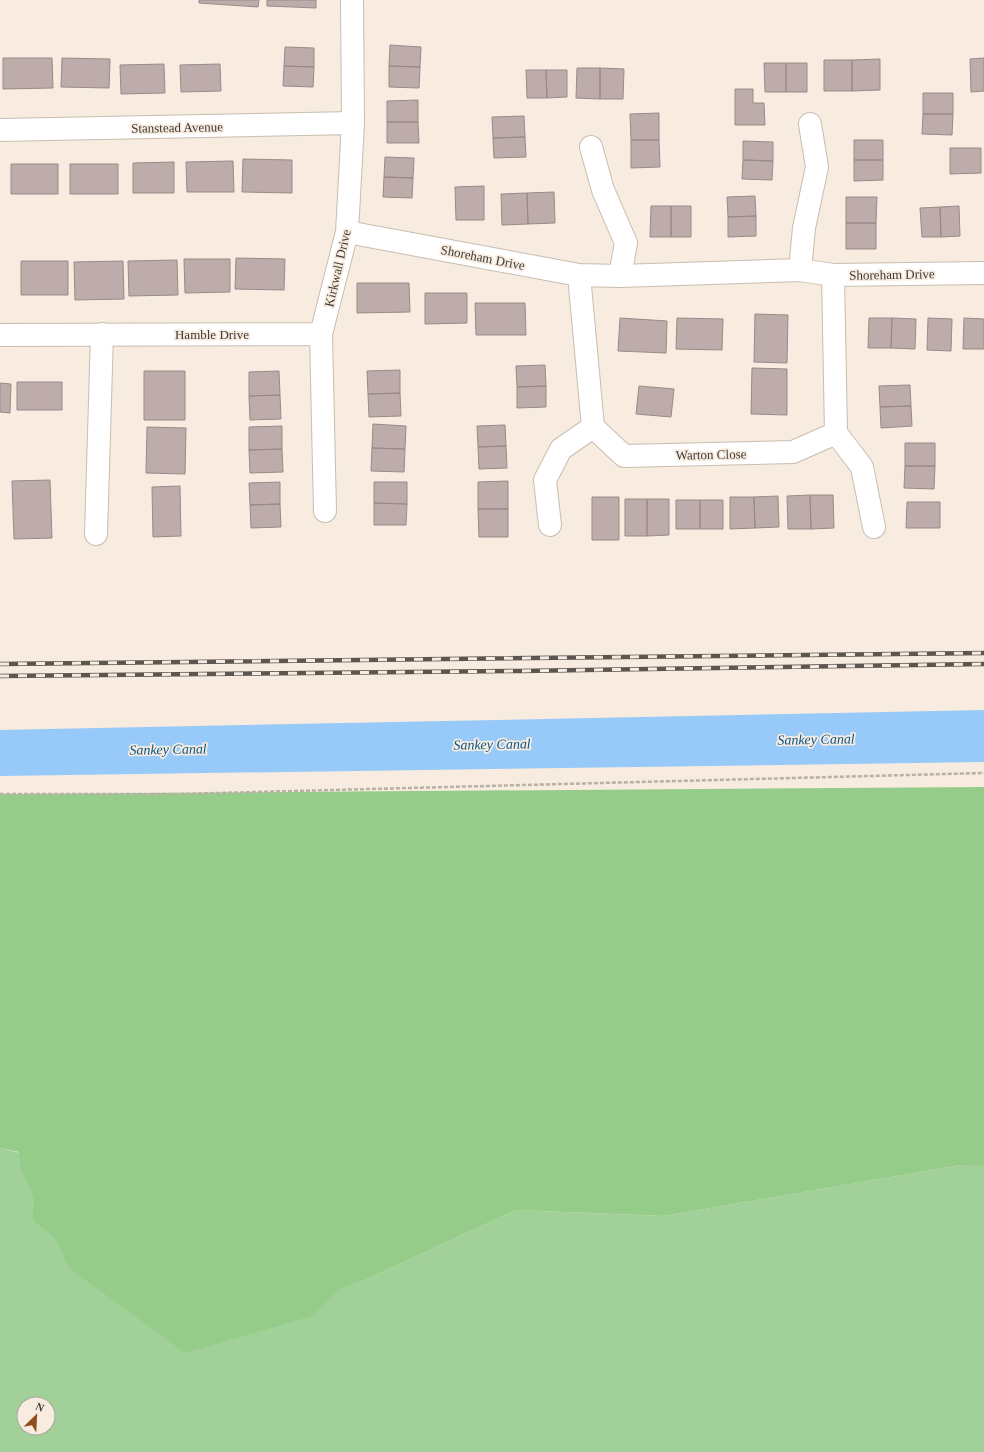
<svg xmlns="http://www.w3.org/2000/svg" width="984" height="1452" viewBox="0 0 984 1452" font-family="Georgia,serif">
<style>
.green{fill:#a1d198;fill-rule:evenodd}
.forest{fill:#95cc8a}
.water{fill:#97c9f9}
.building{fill:#beacab;stroke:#9a8988}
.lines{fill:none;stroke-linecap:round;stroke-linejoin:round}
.minor-casing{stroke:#c8bdb1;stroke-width:24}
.path{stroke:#b9b0a6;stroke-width:2.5;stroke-dasharray:4 2;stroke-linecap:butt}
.minor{stroke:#fff;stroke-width:22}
.rail-casing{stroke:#5c5650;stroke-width:4.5}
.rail{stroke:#f7ecdf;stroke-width:3;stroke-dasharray:9;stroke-linecap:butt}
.labels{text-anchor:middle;stroke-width:3.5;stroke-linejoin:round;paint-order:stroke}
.street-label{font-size:13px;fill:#3f3a35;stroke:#f7ecdf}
.water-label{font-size:14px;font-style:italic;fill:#0a558a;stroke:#f7ecdf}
</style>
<rect width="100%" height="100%" fill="#f7ecdf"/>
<path class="green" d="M0,1148L37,1157L365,1280L516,1210L664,1216L961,1165H984V1452H0ZM24,1404H48V1428H24Z"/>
<path class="forest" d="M984,787V1165H961L664,1216L516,1210L365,1280L342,1287L312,1316L185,1353L69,1268L55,1238L33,1220L34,1197L21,1170L19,1152L0,1148V794Z"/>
<path class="water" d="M984,710V762L0,776V730Z"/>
<path class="building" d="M199,0H259L258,7L199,3Z
M267,0H316V8L267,6Z
M390,45L421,47L420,67L389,66Z
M285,47L314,48V67L284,66Z
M3,58H52L53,88L3,89Z
M62,58L110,59L109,88L61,87Z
M984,58V91L971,92L970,59Z
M880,59V90L852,91V60Z
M824,60H852V91H824Z
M764,63H786V92H765Z
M786,63H807V92H786Z
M164,64L165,93L121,94L120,65Z
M220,64L221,91L181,92L180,65Z
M284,66L314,67L313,87L283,86Z
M389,66L420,67L419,88L389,87Z
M577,68H600V99L576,98Z
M600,68L624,69L623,99H600Z
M526,70H546L547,98H527Z
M546,70H567V97L547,98Z
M735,89H753V103H764L765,125H735Z
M923,93H953V114H923Z
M418,100V122H387V101Z
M659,113V140H631L630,114Z
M923,114H953L952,135L922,134Z
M524,116L525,137L493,138L492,117Z
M387,122H418L419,143H387Z
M525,137L526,157L494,158L493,138Z
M631,140H659L660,167L631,168Z
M854,140H883V160H854Z
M743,141L773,142V161L743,160Z
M950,148H981V173L950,174Z
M385,157L414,158L413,178L384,177Z
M243,159L292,160V193L242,192Z
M743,160L773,161L772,180L742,179Z
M854,160H883V180L854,181Z
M233,161L234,192H187L186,162Z
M174,162V193H133V163Z
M11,164H58V194H11Z
M70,164H118V194H70Z
M384,177L413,178L412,198L383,197Z
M484,186V220H456L455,187Z
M554,192L555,223L528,224L527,193Z
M527,193L528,224L502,225L501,194Z
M755,196L756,216L728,217L727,197Z
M846,197H877L876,223H846Z
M651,206H671V237H650Z
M671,206H691V237H671Z
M959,206L960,236L941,237L940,207Z
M940,207L941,237H922L920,208Z
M756,216V236L728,237V217Z
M846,223H876V249H846Z
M236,258L285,259L284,290L235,289Z
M184,259H230V292L185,293Z
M177,260L178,295L129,296L128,261Z
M21,261H68V295H21Z
M123,261L124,299L75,300L74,262Z
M357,283H409L410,312L357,313Z
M425,293H467V323L425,324Z
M475,303H525L526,335H476Z
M755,314L788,315L787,363L754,362Z
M620,318L667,321L666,353L618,351Z
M677,318L723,319L722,350L676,349Z
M869,318H892L891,348H868Z
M892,318L916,319L915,349L891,348Z
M928,318L952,319L951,351L927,350Z
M964,318L984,319V349H963Z
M545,365L546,386L517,387L516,366Z
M752,368L787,369V415L751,414Z
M400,370V393L368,394L367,371Z
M144,371H185V420H144Z
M279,371L280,395L249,396V372Z
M17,382H62V410H17Z
M0,383L11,384L10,413L0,412Z
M910,385L911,406L880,407L879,386Z
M546,386V407L517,408V387Z
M639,386L674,389L671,417L636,414Z
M400,393L401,416L369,417L368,394Z
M280,395L281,419L250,420L249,396Z
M911,406L912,426L881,428L880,407Z
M373,424L406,426L405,449L372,448Z
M505,425L506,446L478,447L477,426Z
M282,426V449L249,450V427Z
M147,427L186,428L185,474L146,473Z
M905,443H935V466H905Z
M506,446L507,468L479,469L478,447Z
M372,448L405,449L404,472L371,471Z
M282,449L283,472L250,473L249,450Z
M905,466H935L934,489L904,488Z
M50,480L52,538L14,539L12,481Z
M508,481V509H478V482Z
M280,482V504L250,505L249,483Z
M374,482H407V504L374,503Z
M180,486L181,536L153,537L152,487Z
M810,495L811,529H788L787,496Z
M810,495H833L834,528L811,529Z
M778,496L779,527L755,528L754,497Z
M592,497H619V540H592Z
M730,497H754L755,528L730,529Z
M625,499H647V536H625Z
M647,499H669V535L647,536Z
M676,500H700V529H676Z
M700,500H723V529H700Z
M907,502H940V528H906Z
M374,503L407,504L406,525H374Z
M280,504L281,527L251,528L250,505Z
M478,509H508V537H479Z"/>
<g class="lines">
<g class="minor-casing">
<path id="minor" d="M0,130L353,123
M591,147L603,190L626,243L620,276
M347,232L579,275L620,276L800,270L833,275L984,273
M800,270L804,228L817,167L810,124
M579,275L593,427L624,456L793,452L836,433L833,275
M0,335L321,334
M836,433L862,467L874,527
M325,511L321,334L347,232L353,123L352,0
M550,525L545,480L561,449L593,427
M96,534L102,334"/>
</g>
<path class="path" d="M0,794H179L984,773"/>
<use href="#minor" class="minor"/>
<g class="rail-casing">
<path id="rail" d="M0,664L984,653
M0,676L520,671L984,664"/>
</g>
<use href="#rail" class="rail"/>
</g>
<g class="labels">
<g class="street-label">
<text transform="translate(177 127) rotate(-1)" y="5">Stanstead Avenue</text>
<text transform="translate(483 257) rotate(11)" y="5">Shoreham Drive</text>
<text transform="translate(337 268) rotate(-77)" y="5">Kirkwall Drive</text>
<text transform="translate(892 274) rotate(-1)" y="5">Shoreham Drive</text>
<text x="212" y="339">Hamble Drive</text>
<text transform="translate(711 454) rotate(-1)" y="5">Warton Close</text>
</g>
<g class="water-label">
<text transform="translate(816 739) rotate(-1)" y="5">Sankey Canal</text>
<text transform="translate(492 744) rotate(-1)" y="5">Sankey Canal</text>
<text transform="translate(168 749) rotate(-1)" y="5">Sankey Canal</text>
</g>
</g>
<g transform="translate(36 1416) rotate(24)"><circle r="19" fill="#f7ecdf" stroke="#ada59b"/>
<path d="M0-3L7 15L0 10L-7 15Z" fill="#8f4e1b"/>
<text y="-6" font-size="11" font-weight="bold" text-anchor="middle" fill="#3f3a35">N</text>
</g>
</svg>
